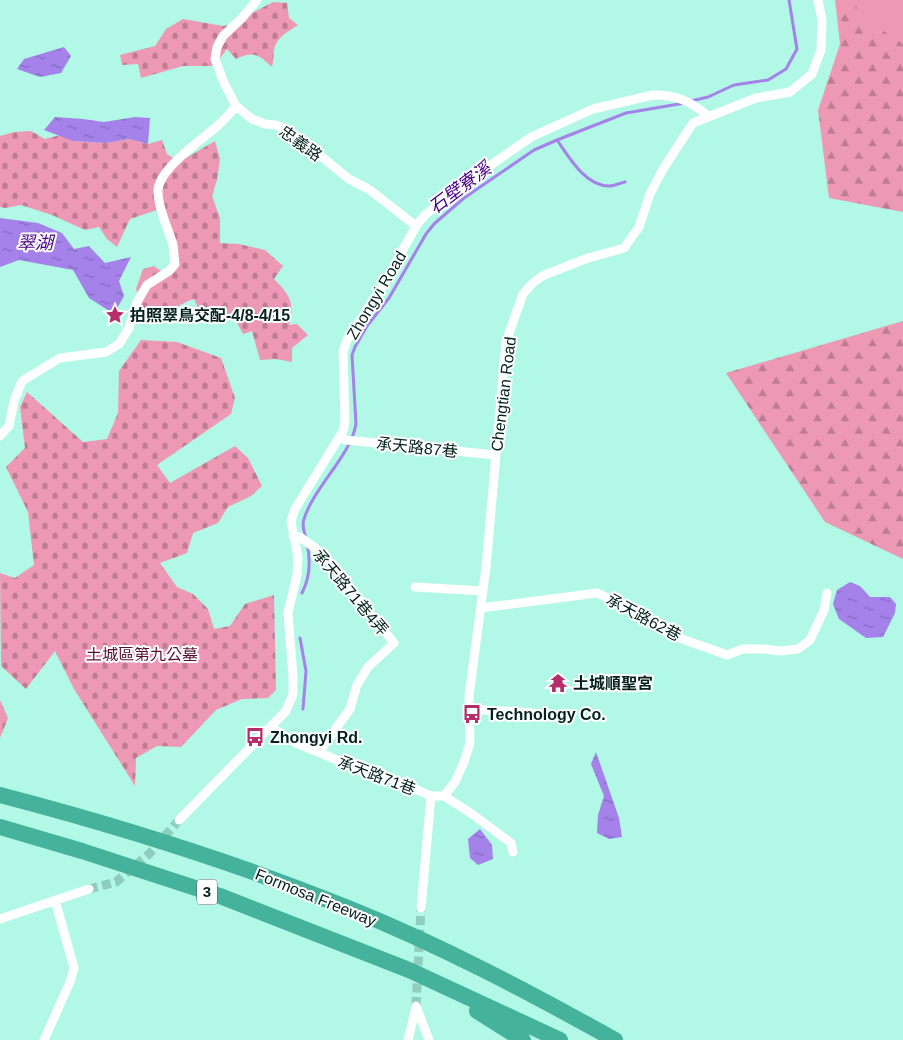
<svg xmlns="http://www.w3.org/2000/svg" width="903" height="1040" viewBox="0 0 903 1040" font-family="Arial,'Noto Sans TC',sans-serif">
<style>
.forest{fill:url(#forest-firs)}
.cemetery{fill:url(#cemetery-stones)}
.green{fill:#ed99b5}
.water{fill:url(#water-ripples)}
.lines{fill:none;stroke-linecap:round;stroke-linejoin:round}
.stream{stroke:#a482ea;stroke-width:3}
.street-tunnel{stroke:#8fcdbe;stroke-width:9;stroke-dasharray:9 4.5;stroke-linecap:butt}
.street{stroke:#fff;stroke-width:9}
.highway{stroke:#45b29c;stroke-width:16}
.labels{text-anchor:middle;stroke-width:4;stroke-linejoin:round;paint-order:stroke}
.shield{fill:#fff;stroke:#506460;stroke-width:1}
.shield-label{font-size:15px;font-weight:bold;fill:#05221c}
.street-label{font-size:16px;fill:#05221c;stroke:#fff}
.poi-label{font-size:16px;font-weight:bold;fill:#05221c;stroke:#fff;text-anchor:start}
.park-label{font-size:16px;fill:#590f31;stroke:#fff}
.water-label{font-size:18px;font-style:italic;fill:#460085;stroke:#fff}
</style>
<defs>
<pattern id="forest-firs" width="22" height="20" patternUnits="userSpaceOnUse" patternTransform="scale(1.25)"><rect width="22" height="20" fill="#ed99b5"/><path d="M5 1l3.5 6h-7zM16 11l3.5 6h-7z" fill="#be7c92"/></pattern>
<pattern id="cemetery-stones" width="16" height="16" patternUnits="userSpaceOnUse" patternTransform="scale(1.25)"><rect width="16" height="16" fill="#ed99b5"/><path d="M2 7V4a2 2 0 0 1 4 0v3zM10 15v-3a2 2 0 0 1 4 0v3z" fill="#be7c92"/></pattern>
<pattern id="water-ripples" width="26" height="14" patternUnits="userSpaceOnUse" patternTransform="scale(1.25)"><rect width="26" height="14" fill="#a482ea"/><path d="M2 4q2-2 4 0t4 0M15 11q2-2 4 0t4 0" fill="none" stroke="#846abd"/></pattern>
</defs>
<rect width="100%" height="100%" fill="#b1f8e7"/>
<path class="forest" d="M835,0H903V212L829,198L818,110L840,44Z
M903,321V559L825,522L726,373Z"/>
<path class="cemetery" d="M273,2L287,3L289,18L298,25C289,31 279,36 275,46C273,51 274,60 272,67C258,54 254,51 236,59L227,49L214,66H183L141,78L138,64L122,65L120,55L155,46L166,29L183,19L223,26L236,24L252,13Z
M31,131L45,139L60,135L73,141L106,143L129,139L148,144L162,140L167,154L179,162L215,141L220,159L217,180L212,196L220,218V243L239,244L265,250L283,266L274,279C290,295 295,303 289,325L297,324L308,335L292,348V362L276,359L260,360L252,331L243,334L232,313L223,315L214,307L198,308L194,299C172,306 171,318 144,311L136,289L143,269L154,266L165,274L175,266L163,208L130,219L117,247L107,239L99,227L85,230L52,215L21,205L5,208L0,207V136L14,132Z
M141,340L177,342L221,358L235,398L231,414L157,465L170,483L235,446L248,458L262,486L251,496L228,507L218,523L193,533L187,553L160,563L177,587L193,594L208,609L214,629L230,626L245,604L274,595L276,690L268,698L242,699L216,710L181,747L157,746L136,758L135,786L74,689L55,651L26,689L1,666L0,573L15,578L34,565L28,512L6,467L25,448L20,407L27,392L83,442L107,439L118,413L119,371Z
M0,700L8,718L0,738Z"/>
<path class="green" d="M855,0H903V44L858,14Z"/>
<path class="water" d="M64,47L71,56L61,73L40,77L17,69L24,59Z
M55,117L83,119L104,122L135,117L150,118L148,144L129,139L106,143L73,141L44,130Z
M0,218L38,223L62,233L74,249L89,246L105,263L131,257L119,281L124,296L114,314L89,298L73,270L19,260L0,267Z
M850,582L860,586L870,597H890L896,604L895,613L883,637L866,638L839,619L833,604L837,590Z
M596,752L619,818L622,837L609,839L597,833L598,815L604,796L591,764Z
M480,829L492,845L493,859L478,865L470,858L468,839Z"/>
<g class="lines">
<path class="stream" d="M691,101L708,97L734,85L768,80L786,69L797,49L789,0
M557,140C569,157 585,186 609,186C614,186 620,183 625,182
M306,538C304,533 302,524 304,519C314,487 351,455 356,424L352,355L355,347L367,326L389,298L426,234L434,224L464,198L534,150L557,140L626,113L685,103
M302,593C310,577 311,561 307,544
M300,638L306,671L303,709"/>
<path class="street-tunnel" d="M89,889L116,882L150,853L179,820
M416,1006L421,908"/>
<path class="street" d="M257,0L242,18L223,36L217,47L215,59L224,83L236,106L252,119L265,124L276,125L290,131L349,179L370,190L416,226
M0,436L9,426L14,401L22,381L60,358L106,352L119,344L129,328L137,302L147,285L169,271L175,264C174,258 174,251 173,245C168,227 159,212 158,193C156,171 200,141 215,128C223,121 230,114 236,106
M340,436L346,440L356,441L495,455
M293,536L300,537L322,553L394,643L368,667L357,685L350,709L319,752
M415,587L483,591
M481,608L597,593L628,607L671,635L727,655L743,649H764L780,651L798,649L810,640L824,610L827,593
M469,709L533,713
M271,727L296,743L337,760L386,776L431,796H444L455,782L464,762L470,743L469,696L486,567L506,342L523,294L533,283L542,276L585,259L624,248L639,227L650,194L663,169L693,123L756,98L790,92L812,74L821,50L822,20L818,0
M444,796L472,814L511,843L513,852
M179,820L286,711L293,694V676L288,613L297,575L298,557L291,521L295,509L343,431L345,422L343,352L347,340L383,286L416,226L425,215L478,174L531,137L593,109L653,95C677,95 690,101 708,116
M421,908L431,796
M0,919L89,889
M416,1006L429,1040
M44,1040L70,982L74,968L55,900
M408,1040L416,1007"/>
<path class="highway" d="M0,795C119,826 234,862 348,908C440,945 529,992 615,1040
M0,827L82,851L220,896L409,970L560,1040
M477,1011L523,1040"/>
</g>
<defs>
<g id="sight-bare" transform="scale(1.5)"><path d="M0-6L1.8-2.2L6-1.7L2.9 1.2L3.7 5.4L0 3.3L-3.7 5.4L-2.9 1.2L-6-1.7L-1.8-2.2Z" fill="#b62d6b" stroke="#fff" stroke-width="2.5" paint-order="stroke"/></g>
<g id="temple-bare" transform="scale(1.5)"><path d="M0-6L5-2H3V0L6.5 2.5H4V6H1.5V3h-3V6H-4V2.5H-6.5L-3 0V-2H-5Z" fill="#b62d6b" stroke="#fff" stroke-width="2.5" paint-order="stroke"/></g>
<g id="bus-bare" transform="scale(1.5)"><path d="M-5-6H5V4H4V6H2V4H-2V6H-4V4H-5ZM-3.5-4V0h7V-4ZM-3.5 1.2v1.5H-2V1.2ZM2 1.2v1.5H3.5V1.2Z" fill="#b62d6b" stroke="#fff" stroke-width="2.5" paint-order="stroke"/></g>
</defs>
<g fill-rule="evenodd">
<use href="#sight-bare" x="115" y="315"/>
<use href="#temple-bare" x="558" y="683"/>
<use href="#bus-bare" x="472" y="714"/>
<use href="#bus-bare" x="255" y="737"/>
</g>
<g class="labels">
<rect class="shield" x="197" y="879.5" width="20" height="25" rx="4"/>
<g class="shield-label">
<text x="207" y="897">3</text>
</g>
<g class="street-label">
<text transform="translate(301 143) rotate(36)" y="6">忠義路</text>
<text transform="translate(376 295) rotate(-59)" y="6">Zhongyi Road</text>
<text transform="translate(503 394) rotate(-83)" y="6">Chengtian Road</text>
<text transform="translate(417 447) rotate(6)" y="6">承天路87巷</text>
<text transform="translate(351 592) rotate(50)" y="6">承天路71巷4弄</text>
<text transform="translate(644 617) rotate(28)" y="6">承天路62巷</text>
<text transform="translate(377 775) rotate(21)" y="6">承天路71巷</text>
<text transform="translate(316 897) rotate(22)" y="6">Formosa Freeway</text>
</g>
<g class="poi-label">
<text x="130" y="321">拍照翠鳥交配-4/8-4/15</text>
<text x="573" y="689">土城順聖宮</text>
<text x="487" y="720">Technology Co.</text>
<text x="270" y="743">Zhongyi Rd.</text>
</g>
<g class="park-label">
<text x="142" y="660">土城區第九公墓</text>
</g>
<g class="water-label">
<text transform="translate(460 188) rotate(-37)" y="6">石壁寮溪</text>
<text x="35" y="249">翠湖</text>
</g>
</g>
</svg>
